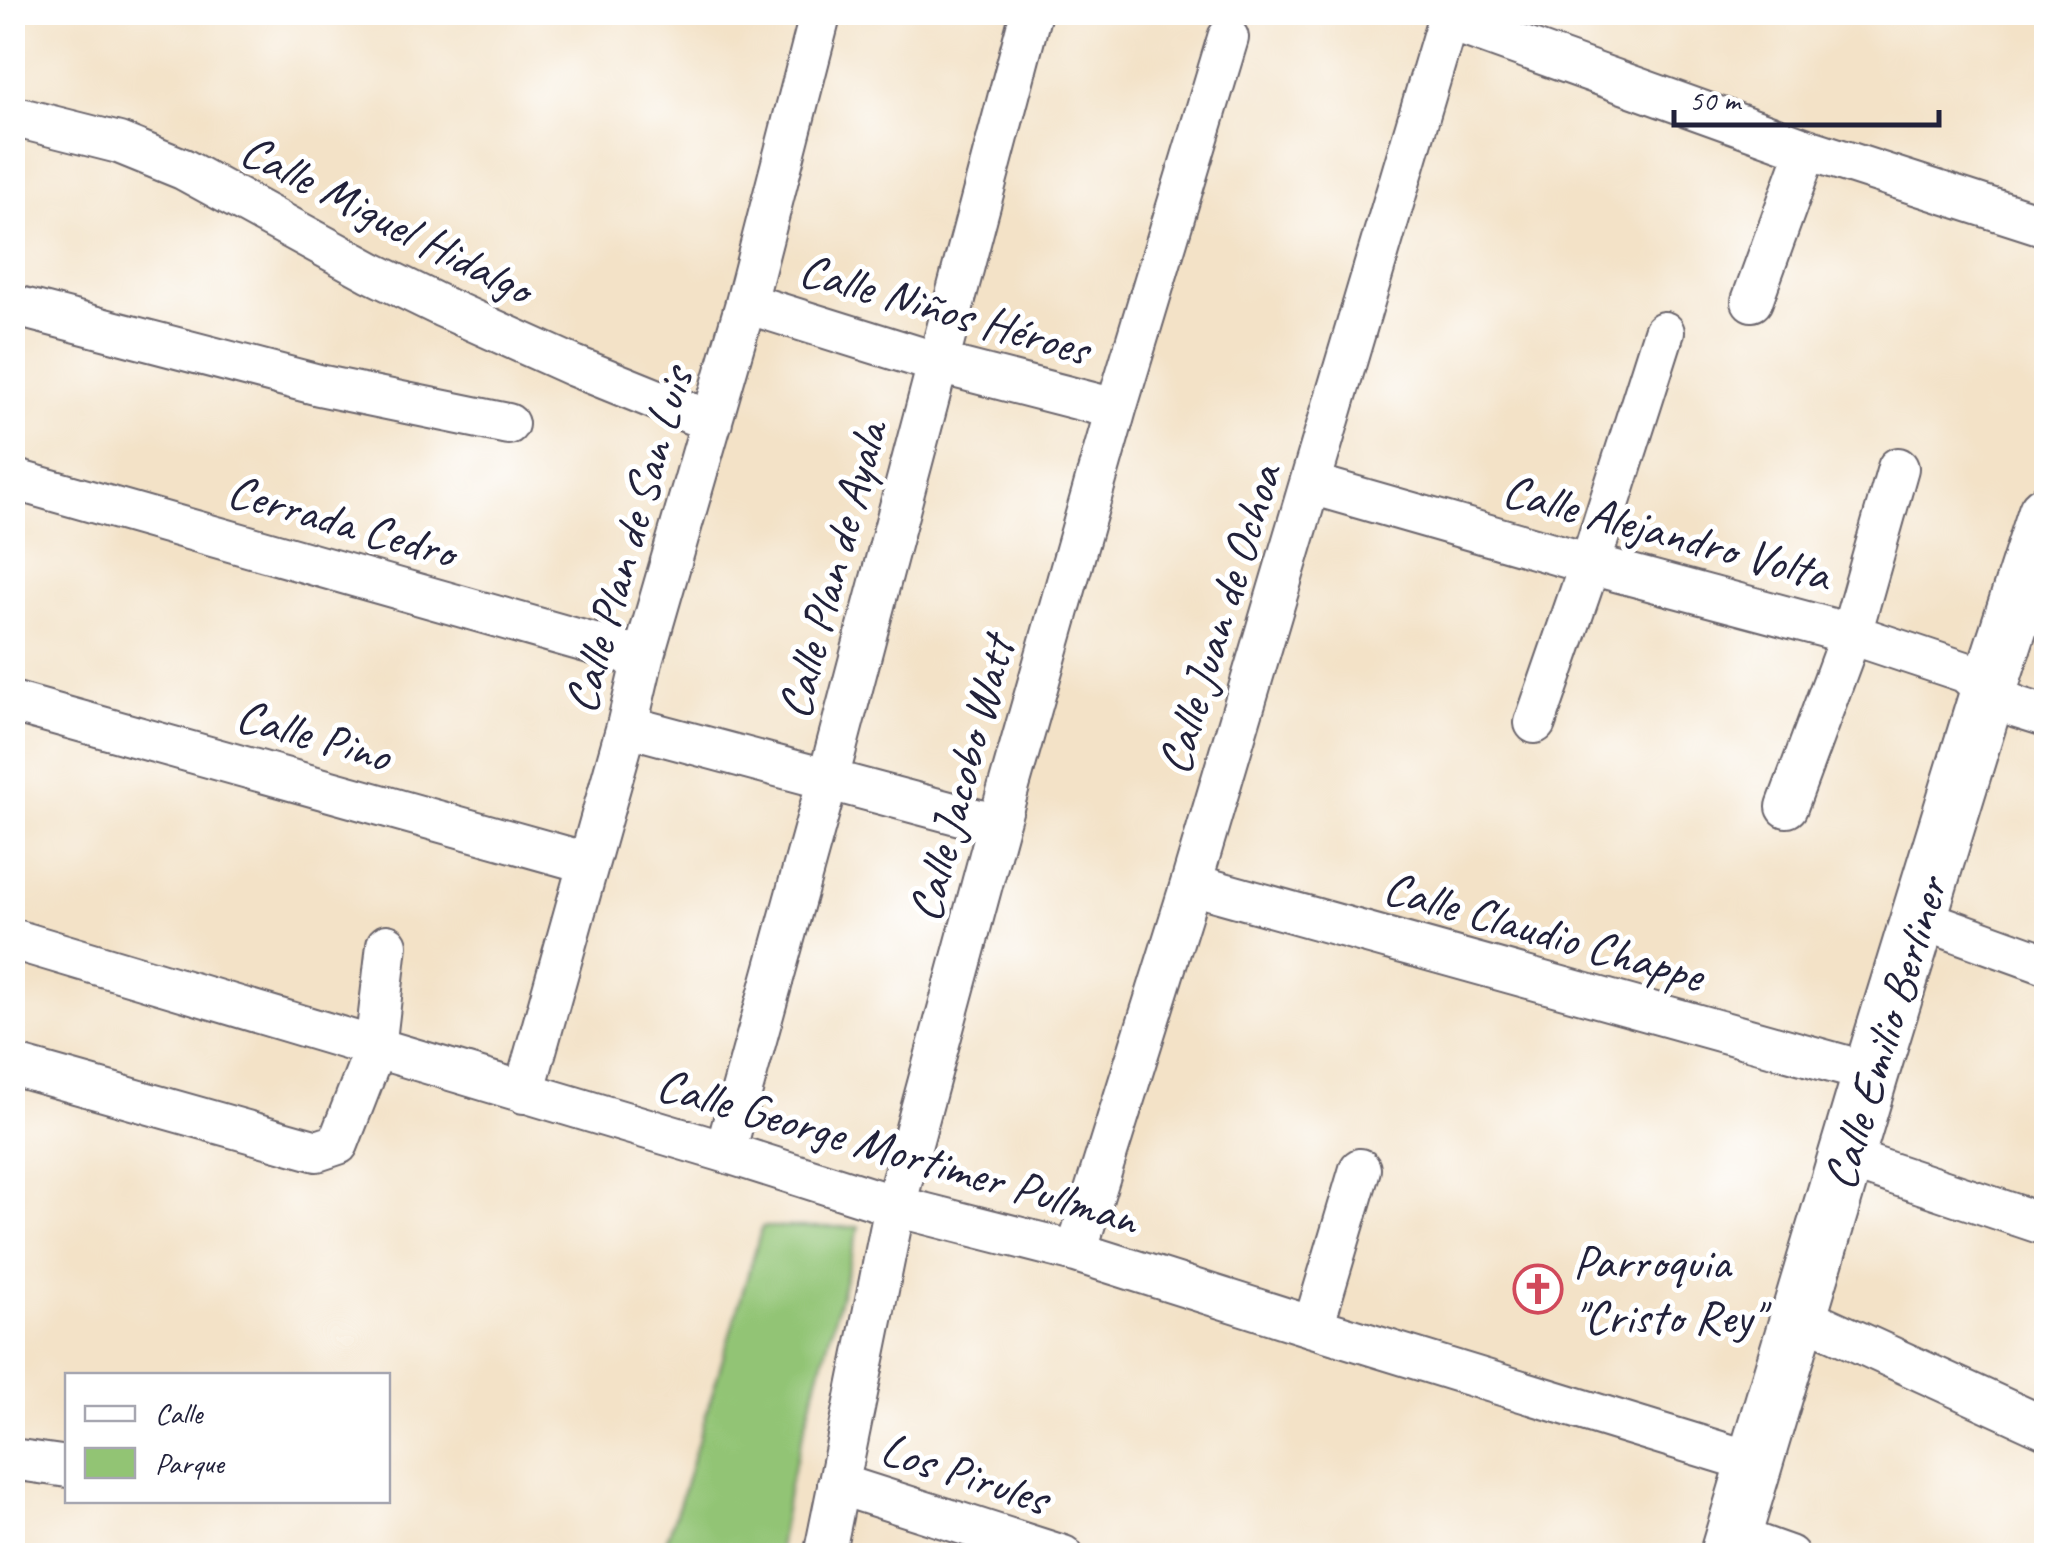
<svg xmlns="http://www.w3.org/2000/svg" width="2059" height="1568" viewBox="0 0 2059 1568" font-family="Caveat,sans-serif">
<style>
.green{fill:#92c474;stroke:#5a7358;stroke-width:2.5}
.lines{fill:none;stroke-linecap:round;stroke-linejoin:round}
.street-casing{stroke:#6b656c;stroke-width:44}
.secondary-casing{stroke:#6b656c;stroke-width:59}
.street{stroke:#fff;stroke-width:40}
.secondary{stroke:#fff;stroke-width:55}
.labels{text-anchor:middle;stroke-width:10;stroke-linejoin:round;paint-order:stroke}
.street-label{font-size:48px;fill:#22223b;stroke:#fff}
.poi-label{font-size:48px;fill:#22223b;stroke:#fff;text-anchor:start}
</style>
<rect width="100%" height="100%" fill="#fff"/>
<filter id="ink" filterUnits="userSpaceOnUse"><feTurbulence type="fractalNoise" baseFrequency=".01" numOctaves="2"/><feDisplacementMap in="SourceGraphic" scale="20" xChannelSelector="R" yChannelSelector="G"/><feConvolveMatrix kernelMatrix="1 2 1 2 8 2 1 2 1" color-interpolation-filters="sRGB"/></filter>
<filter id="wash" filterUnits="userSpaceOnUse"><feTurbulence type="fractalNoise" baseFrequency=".0048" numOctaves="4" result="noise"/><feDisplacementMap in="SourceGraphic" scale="40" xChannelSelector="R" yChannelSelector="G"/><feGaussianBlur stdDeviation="2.25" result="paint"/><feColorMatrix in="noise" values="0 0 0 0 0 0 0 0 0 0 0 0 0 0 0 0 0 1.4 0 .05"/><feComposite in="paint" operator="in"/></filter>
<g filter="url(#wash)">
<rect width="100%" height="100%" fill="#f3e2c7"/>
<path class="green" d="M762,1227H859L789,1486L778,1555H661L679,1505Z"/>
</g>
<g filter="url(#ink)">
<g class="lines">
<g class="street-casing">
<path id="street" d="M1448,20L1807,149L2046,226
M12,116L119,143L183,169L371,272L443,307L574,366L712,422
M1752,301L1807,149
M746,303L938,363L1116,409
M12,305L319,385L508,424
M12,479L643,658
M1311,484L1590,564L1851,634L1965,672L1988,692L2017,707L2046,716
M12,702L588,863
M1535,723L1590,564L1664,332
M627,726L998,825
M1787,807L1851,634L1898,468
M1191,884L1871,1073
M1919,918L2046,964
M12,939L725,1152L895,1206L1076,1252L1313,1327L1753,1462
M12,1065L317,1151L338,1144L375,1049L387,945
M524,1093L627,726L643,658L746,303L821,12
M725,1152L828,779L1031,12
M1846,1158L2046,1225
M1076,1252L1191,884L1450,12
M1797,1314L2046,1428
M1313,1327L1360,1169
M12,1459L68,1467
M838,1484L1063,1556
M1733,1536L1789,1556
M824,1556L895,1206L998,825L1116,409L1228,38"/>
</g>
<g class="secondary-casing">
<path id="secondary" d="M1727,1556L1871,1073L1988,692L2046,513"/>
</g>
<use href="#street" class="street"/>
<use href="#secondary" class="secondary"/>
</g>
</g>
<defs>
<g id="church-ring" transform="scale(2.5)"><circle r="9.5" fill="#fff" stroke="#d1495b" stroke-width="1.5"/><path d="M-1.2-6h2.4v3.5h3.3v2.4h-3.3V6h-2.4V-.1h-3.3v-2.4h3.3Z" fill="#d1495b"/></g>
</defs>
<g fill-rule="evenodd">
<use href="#church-ring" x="1538" y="1289"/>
</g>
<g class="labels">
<g class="street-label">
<text transform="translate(387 218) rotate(27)" y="17">Calle Miguel Hidalgo</text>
<text transform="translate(945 308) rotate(16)" y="17">Calle Niños Héroes</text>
<text transform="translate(342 520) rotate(16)" y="17">Cerrada Cedro</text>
<text transform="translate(1667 531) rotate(15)" y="17">Calle Alejandro Volta</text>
<text transform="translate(627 540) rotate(-74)" y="17">Calle Plan de San Luis</text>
<text transform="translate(831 570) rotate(-75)" y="17">Calle Plan de Ayala</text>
<text transform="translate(1218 619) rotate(-73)" y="17">Calle Juan de Ochoa</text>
<text transform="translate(314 734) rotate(16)" y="17">Calle Pino</text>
<text transform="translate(960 779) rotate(-75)" y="17">Calle Jacobo Watt</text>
<text transform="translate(1544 930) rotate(16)" y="17">Calle Claudio Chappe</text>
<text transform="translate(1884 1033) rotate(-73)" y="17">Calle Emilio Berliner</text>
<text transform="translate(898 1150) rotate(16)" y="17">Calle George Mortimer Pullman</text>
<text transform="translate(965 1472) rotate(18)" y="17">Los Pirules</text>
</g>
<g class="poi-label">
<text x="1573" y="1278">Parroquia<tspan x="1573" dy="55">"Cristo Rey"</tspan></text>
</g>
</g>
<rect width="2059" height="1568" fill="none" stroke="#fff" stroke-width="50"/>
<rect x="65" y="1373" width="325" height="130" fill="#ffffff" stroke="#a7a7b1" stroke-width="2.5"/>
<rect x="85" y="1406" width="50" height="15" fill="#ffffff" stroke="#a7a7b1" stroke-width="2.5"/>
<text x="155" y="1423" font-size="30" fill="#22223b">Calle</text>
<rect x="85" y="1448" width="50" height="30" fill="#92c474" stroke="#a7a7b1" stroke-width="2.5"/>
<text x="155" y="1473" font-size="30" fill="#22223b">Parque</text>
<path d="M1674 110v15h265v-15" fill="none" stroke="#22223b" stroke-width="5"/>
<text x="1689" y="110" font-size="30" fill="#22223b" stroke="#ffffff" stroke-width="8" paint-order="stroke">50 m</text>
</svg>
